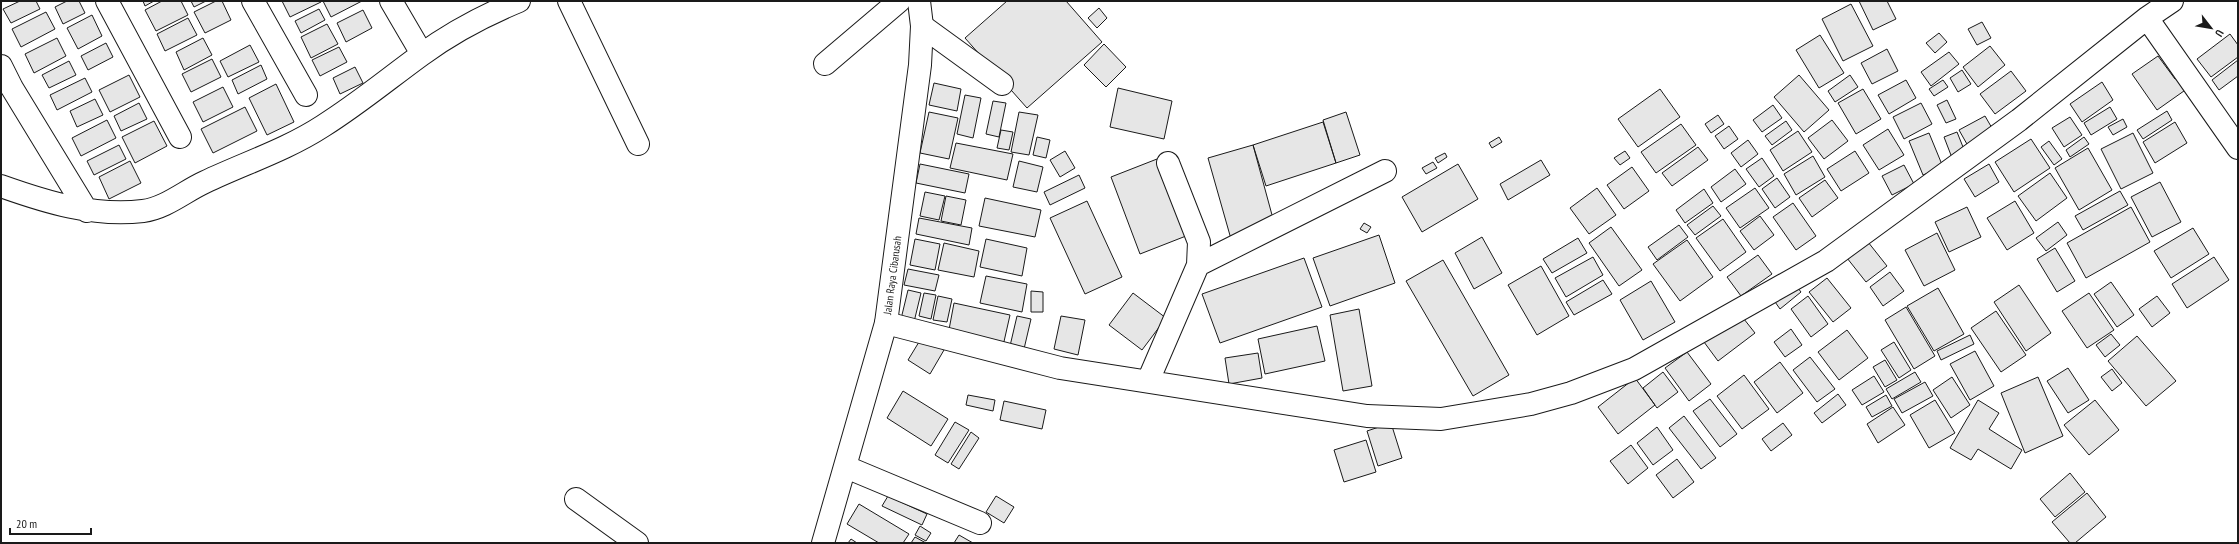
<svg xmlns="http://www.w3.org/2000/svg" width="2239" height="544" viewBox="0 0 2239 544" font-family="'PT Sans Narrow',sans-serif">
<style>
.building{fill:#e6e6e6;stroke:#1a1a1a}
.lines{fill:none;stroke-linecap:round;stroke-linejoin:round}
.minor-casing{stroke:#1a1a1a;stroke-width:24}
.primary-casing{stroke:#1a1a1a;stroke-width:24}
.minor{stroke:#fff;stroke-width:22}
.primary{stroke:#fff;stroke-width:22}
.labels{text-anchor:middle;stroke-width:3;stroke-linejoin:round;paint-order:stroke}
.street-label{font-size:11px;fill:#1a1a1a;stroke:#fff}
</style>
<rect width="100%" height="100%" fill="#fff"/>
<path class="building" d="M20,1H36L40,9L11,23L3,9Z
M67,1H79L85,13L63,24L55,7Z
M143,1H154L145,6Z
M162,1H181L188,15L156,31L145,10Z
M191,1H206L194,7Z
M216,1H222L231,20L205,33L194,12Z
M282,1H321V2L290,17Z
M323,1H362L331,17Z
M1007,1H1066L1102,42L1027,108L965,38Z
M1859,1H1887L1896,19L1873,30Z
M1851,4L1873,46L1843,61L1822,19Z
M1099,8L1107,18L1097,28L1088,18Z
M319,9L325,20L301,33L295,21Z
M363,10L372,28L346,42L337,23Z
M46,12L55,29L21,47L12,29Z
M92,15L102,36L78,49L67,28Z
M188,18L197,35L165,51L157,34Z
M1982,22L1991,38L1977,45L1968,29Z
M327,24L338,44L311,58L301,37Z
M1939,33L1947,42L1935,53L1926,43Z
M2230,34L2238,45V57L2211,77L2197,59Z
M1820,35L1844,73L1819,88L1796,50Z
M57,38L66,56L34,73L25,54Z
M203,38L212,55L184,70L176,52Z
M106,43L113,57L88,70L81,56Z
M1104,44L1126,67L1106,87L1084,65Z
M250,45L259,62L228,77L220,61Z
M1990,46L2005,65L1978,87L1963,67Z
M339,47L347,62L320,76L312,60Z
M1887,49L1898,71L1872,84L1861,63Z
M1949,52L1959,64L1931,86L1921,72Z
M2158,56L2175,79L2183,74L2191,86L2157,110L2132,74Z
M212,59L221,77L191,92L182,74Z
M2238,60V76L2219,90L2212,80Z
M69,61L76,75L49,88L42,75Z
M261,65L267,79L238,94L232,80Z
M355,67L363,83L340,94L333,78Z
M1962,70L1971,84L1958,92L1950,78Z
M2011,71L2026,91L1995,114L1980,94Z
M129,75L140,97L110,112L99,90Z
M1799,75L1829,110L1804,132L1774,97Z
M1850,75L1858,87L1835,102L1828,91Z
M85,78L92,92L57,110L50,95Z
M1906,80L1916,98L1889,114L1878,95Z
M1943,80L1948,87L1934,96L1929,89Z
M2102,82L2113,100L2082,122L2070,104Z
M934,83L961,89L957,111L929,105Z
M276,84L294,122L267,135L249,98Z
M223,87L233,107L203,122L193,102Z
M1118,88L1172,101L1164,139L1110,127Z
M1660,89L1680,117L1638,147L1618,119Z
M1863,89L1881,119L1856,134L1838,103Z
M965,95L981,98L973,138L957,134Z
M95,99L103,115L77,127L70,111Z
M1947,100L1956,119L1946,123L1937,105Z
M993,101L1006,103L999,137L986,134Z
M139,103L147,119L121,131L114,116Z
M1921,103L1932,124L1904,139L1893,117Z
M1773,105L1782,118L1762,132L1753,120Z
M245,107L257,131L213,153L201,129Z
M2110,107L2117,119L2091,135L2084,123Z
M2167,111L2172,120L2143,139L2137,130Z
M929,112L958,118L949,159L920,153Z
M1019,112L1038,115L1029,155L1011,152Z
M1346,112L1360,155L1336,163L1323,120Z
M1718,115L1724,124L1711,133L1705,124Z
M1985,116L1996,135L1972,153L1959,130Z
M2070,117L2082,135L2064,147L2052,128Z
M2123,119L2127,127L2113,135L2108,127Z
M107,120L116,138L81,156L72,138Z
M1832,120L1848,141L1824,159L1808,138Z
M154,121L167,146L135,163L122,137Z
M1786,121L1792,130L1772,145L1765,136Z
M1323,122L1336,163L1266,186L1253,145Z
M2175,122L2187,143L2155,163L2143,142Z
M1681,124L1696,145L1656,173L1641,152Z
M1729,126L1738,139L1724,149L1715,136Z
M1888,129L1904,155L1879,170L1863,145Z
M1001,130L1013,132L1009,150L997,148Z
M1798,131L1812,152L1783,171L1770,150Z
M1957,132L1967,157L1954,163L1944,137Z
M1929,133L1943,167L1923,175L1909,141Z
M2133,133L2153,173L2121,189L2101,149Z
M1037,137L1050,140L1046,158L1033,155Z
M1499,137L1502,142L1492,148L1489,143Z
M2084,137L2089,144L2070,157L2066,150Z
M2031,139L2050,168L2014,192L1995,162Z
M1748,140L1758,154L1741,167L1731,153Z
M2049,141L2062,159L2054,165L2041,147Z
M956,143L1013,154L1007,180L950,168Z
M119,145L126,159L94,175L87,161Z
M1253,145L1275,226L1231,239L1208,158Z
M1698,147L1708,160L1672,186L1662,173Z
M2088,148L2112,190L2079,210L2055,168Z
M1065,151L1075,168L1060,177L1050,160Z
M1625,151L1630,158L1620,165L1614,158Z
M1855,151L1869,173L1841,191L1827,169Z
M1445,153L1447,157L1438,163L1435,158Z
M1813,156L1825,177L1796,195L1784,174Z
M1762,158L1774,176L1759,187L1746,169Z
M1157,159L1186,236L1140,254L1111,177Z
M1541,160L1550,175L1508,200L1500,184Z
M130,161L141,183L109,199L99,177Z
M1019,161L1043,167L1037,192L1013,187Z
M1433,162L1437,168L1426,174L1422,168Z
M920,164L969,174L965,193L916,183Z
M1458,164L1478,199L1422,232L1402,197Z
M1989,164L1999,182L1975,197L1964,179Z
M1904,165L1914,184L1892,195L1882,176Z
M1632,167L1649,191L1624,209L1607,185Z
M1735,169L1746,184L1721,202L1711,187Z
M2050,173L2067,198L2036,221L2018,196Z
M1079,175L1085,188L1050,205L1044,192Z
M1777,178L1790,197L1775,208L1762,189Z
M1825,180L1838,198L1812,217L1799,198Z
M2160,182L2181,222L2152,237L2131,197Z
M1597,188L1616,215L1589,234L1570,208Z
M1755,188L1769,208L1740,228L1726,208Z
M1704,189L1713,203L1685,223L1676,210Z
M2120,191L2128,205L2083,230L2075,216Z
M925,192L945,196L939,220L920,216Z
M946,196L966,200L961,225L941,221Z
M985,198L1041,210L1035,237L979,226Z
M1087,201L1122,277L1085,294L1050,218Z
M2015,201L2034,233L2007,250L1987,218Z
M1793,203L1816,236L1796,250L1773,217Z
M1713,206L1721,216L1695,235L1687,225Z
M1967,207L1981,237L1949,252L1935,222Z
M2131,207L2150,242L2086,278L2067,243Z
M1760,216L1774,235L1754,250L1740,231Z
M919,218L972,228L969,245L916,234Z
M1723,219L1746,252L1720,271L1696,238Z
M2058,222L2067,235L2046,251L2036,238Z
M1364,223L1371,227L1367,233L1360,229Z
M1679,225L1688,237L1657,260L1648,247Z
M1611,227L1642,270L1619,286L1589,243Z
M2193,228L2209,254L2171,278L2154,251Z
M1937,233L1955,270L1924,286L1905,250Z
M1379,235L1395,283L1330,306L1313,258Z
M1482,237L1502,273L1474,289L1455,253Z
M1578,238L1587,253L1552,273L1543,259Z
M915,239L940,244L935,270L910,265Z
M986,239L1027,248L1022,276L980,267Z
M1687,240L1713,277L1680,301L1653,264Z
M1868,242L1887,266L1866,282L1847,258Z
M944,243L979,251L974,277L938,270Z
M2055,248L2075,281L2057,292L2037,259Z
M1758,255L1772,274L1741,296L1727,277Z
M1593,257L1603,275L1566,297L1555,278Z
M2214,257L2229,280L2187,308L2172,284Z
M1304,258L1322,307L1220,343L1202,294Z
M1443,260L1509,375L1473,396L1406,281Z
M1541,266L1569,316L1537,335L1508,285Z
M908,269L939,275L935,291L904,285Z
M1890,272L1904,291L1883,306L1870,287Z
M986,276L1027,284L1022,312L980,303Z
M1827,278L1851,308L1833,322L1809,292Z
M1603,280L1612,294L1574,315L1566,302Z
M1651,281L1675,322L1643,340L1620,300Z
M2111,282L2134,315L2117,327L2094,294Z
M1794,283L1801,292L1780,309L1773,299Z
M2019,285L2051,333L2026,351L1994,302Z
M1938,288L1964,334L1934,351L1907,306Z
M908,290L921,293L914,322L901,319Z
M1031,291L1043,292V312H1031Z
M924,293L936,295L931,319L919,316Z
M1133,293L1166,318L1142,350L1109,325Z
M2089,293L2114,330L2087,348L2062,311Z
M938,296L952,299L947,322L933,320Z
M1808,296L1828,324L1811,337L1791,309Z
M2157,296L2170,313L2152,327L2139,309Z
M954,303L1010,315L1003,346L948,335Z
M1906,307L1935,356L1914,369L1885,320Z
M1359,309L1372,386L1343,391L1330,315Z
M1996,311L2026,355L2001,372L1971,328Z
M1740,314L1755,333L1718,361L1704,342Z
M1017,316L1031,319L1024,349L1010,346Z
M1061,316L1085,320L1078,355L1054,349Z
M1317,326L1325,361L1265,374L1258,339Z
M1791,329L1802,345L1785,357L1774,342Z
M1847,330L1868,358L1839,380L1818,352Z
M2111,334L2120,345L2105,357L2096,345Z
M1970,335L1974,344L1941,360L1937,351Z
M2137,336L2176,381L2146,406L2108,361Z
M922,337L944,350L930,374L908,360Z
M1894,342L1911,370L1899,378L1881,350Z
M1975,351L1994,386L1970,400L1950,364Z
M1687,352L1711,384L1689,401L1665,368Z
M1258,353L1262,378L1229,384L1225,358Z
M1810,357L1835,389L1817,402L1793,370Z
M1885,360L1897,380L1885,387L1873,367Z
M1780,362L1803,393L1777,413L1754,382Z
M2068,368L2089,400L2068,413L2047,381Z
M2112,369L2122,383L2112,391L2101,377Z
M1663,372L1678,392L1657,408L1643,388Z
M1915,372L1921,382L1892,399L1886,389Z
M1744,375L1769,409L1742,429L1717,396Z
M1874,376L1884,392L1862,405L1852,390Z
M1952,377L1970,405L1951,418L1933,390Z
M2038,377L2063,436L2025,453L2001,393Z
M1635,378L1655,405L1618,434L1598,407Z
M1925,382L1933,396L1902,413L1894,399Z
M903,391L948,419L931,446L887,418Z
M1838,394L1846,405L1822,423L1814,413Z
M968,395L995,400L993,411L966,405Z
M1886,395L1892,406L1872,417L1866,407Z
M1710,399L1737,434L1720,447L1693,411Z
M1935,400L1955,433L1929,448L1910,415Z
M1978,400L1999,413L1989,429L2022,450L2011,469L1978,449L1971,460L1950,448Z
M2095,400L2119,430L2089,455L2064,425Z
M1004,401L1046,410L1042,429L1000,420Z
M1893,407L1905,425L1878,443L1867,424Z
M1684,416L1716,458L1701,469L1669,428Z
M955,422L969,430L948,463L935,455Z
M1391,423L1402,458L1378,466L1367,431Z
M1783,423L1792,435L1771,451L1762,439Z
M1657,427L1673,450L1653,465L1637,443Z
M971,432L979,438L959,469L951,464Z
M1366,440L1376,472L1344,482L1334,450Z
M1631,445L1648,468L1628,484L1610,461Z
M1677,459L1694,482L1673,498L1656,475Z
M2070,473L2085,492L2055,517L2040,499Z
M2087,493L2106,517L2075,543H2070L2052,522Z
M888,496L927,514L922,525L882,506Z
M996,496L1014,507L1004,523L986,512Z
M859,504L909,534L903,543H879L847,524Z
M920,526L931,533L926,541L915,535Z
M959,535L973,543H954Z
M915,537L926,543H911Z
M851,539L857,543H848Z"/>
<g class="lines">
<g class="minor-casing">
<path id="minor" d="M107,1L180,137
M253,1L306,95
M391,1L422,54
M569,1L638,144
M2147,18L2238,148
M922,26L1002,84
M825,64L899,1
M1,66L12,88L87,211
M1,186C46,202 94,217 143,211C166,208 185,191 205,182C245,163 286,150 323,126C358,104 388,79 421,55C451,33 485,15 519,1
M1198,265L1385,171
M886,323L1060,368L1367,416L1441,419L1531,404L1571,393L1634,369L1826,261L2019,120L2147,18L2172,1
M1148,381L1198,265L1199,242L1168,163
M846,467L980,523
M576,499L637,543"/>
</g>
<g class="primary-casing">
<g id="primary">
<path id="s1" d="M823,543L886,323L920,65L922,26L919,1"/>
</g>
</g>
<use href="#minor" class="minor"/>
<use href="#primary" class="primary"/>
</g>
<g class="labels">
<g class="street-label">
<text dy="4" stroke="none"><textPath href="#s1" startOffset="277">Jalan Raya Cibarusah</textPath></text>
</g>
</g>
<rect width="2239" height="544" fill="none" stroke="#1a1a1a" stroke-width="4"/>
<g transform="translate(2211 28) rotate(121)" stroke="#ffffff" stroke-width="3" paint-order="stroke">
<path d="M0-3L7 15L0 10L-7 15Z" fill="#1a1a1a"/>
<text y="-6" font-size="11" font-weight="bold" text-anchor="middle" fill="#1a1a1a">U</text>
</g>
<path d="M10 528v6h81v-6" fill="none" stroke="#1a1a1a" stroke-width="2"/>
<text x="16" y="528" font-size="12" fill="#1a1a1a" stroke="#ffffff" stroke-width="3" paint-order="stroke">20 m</text>
</svg>
